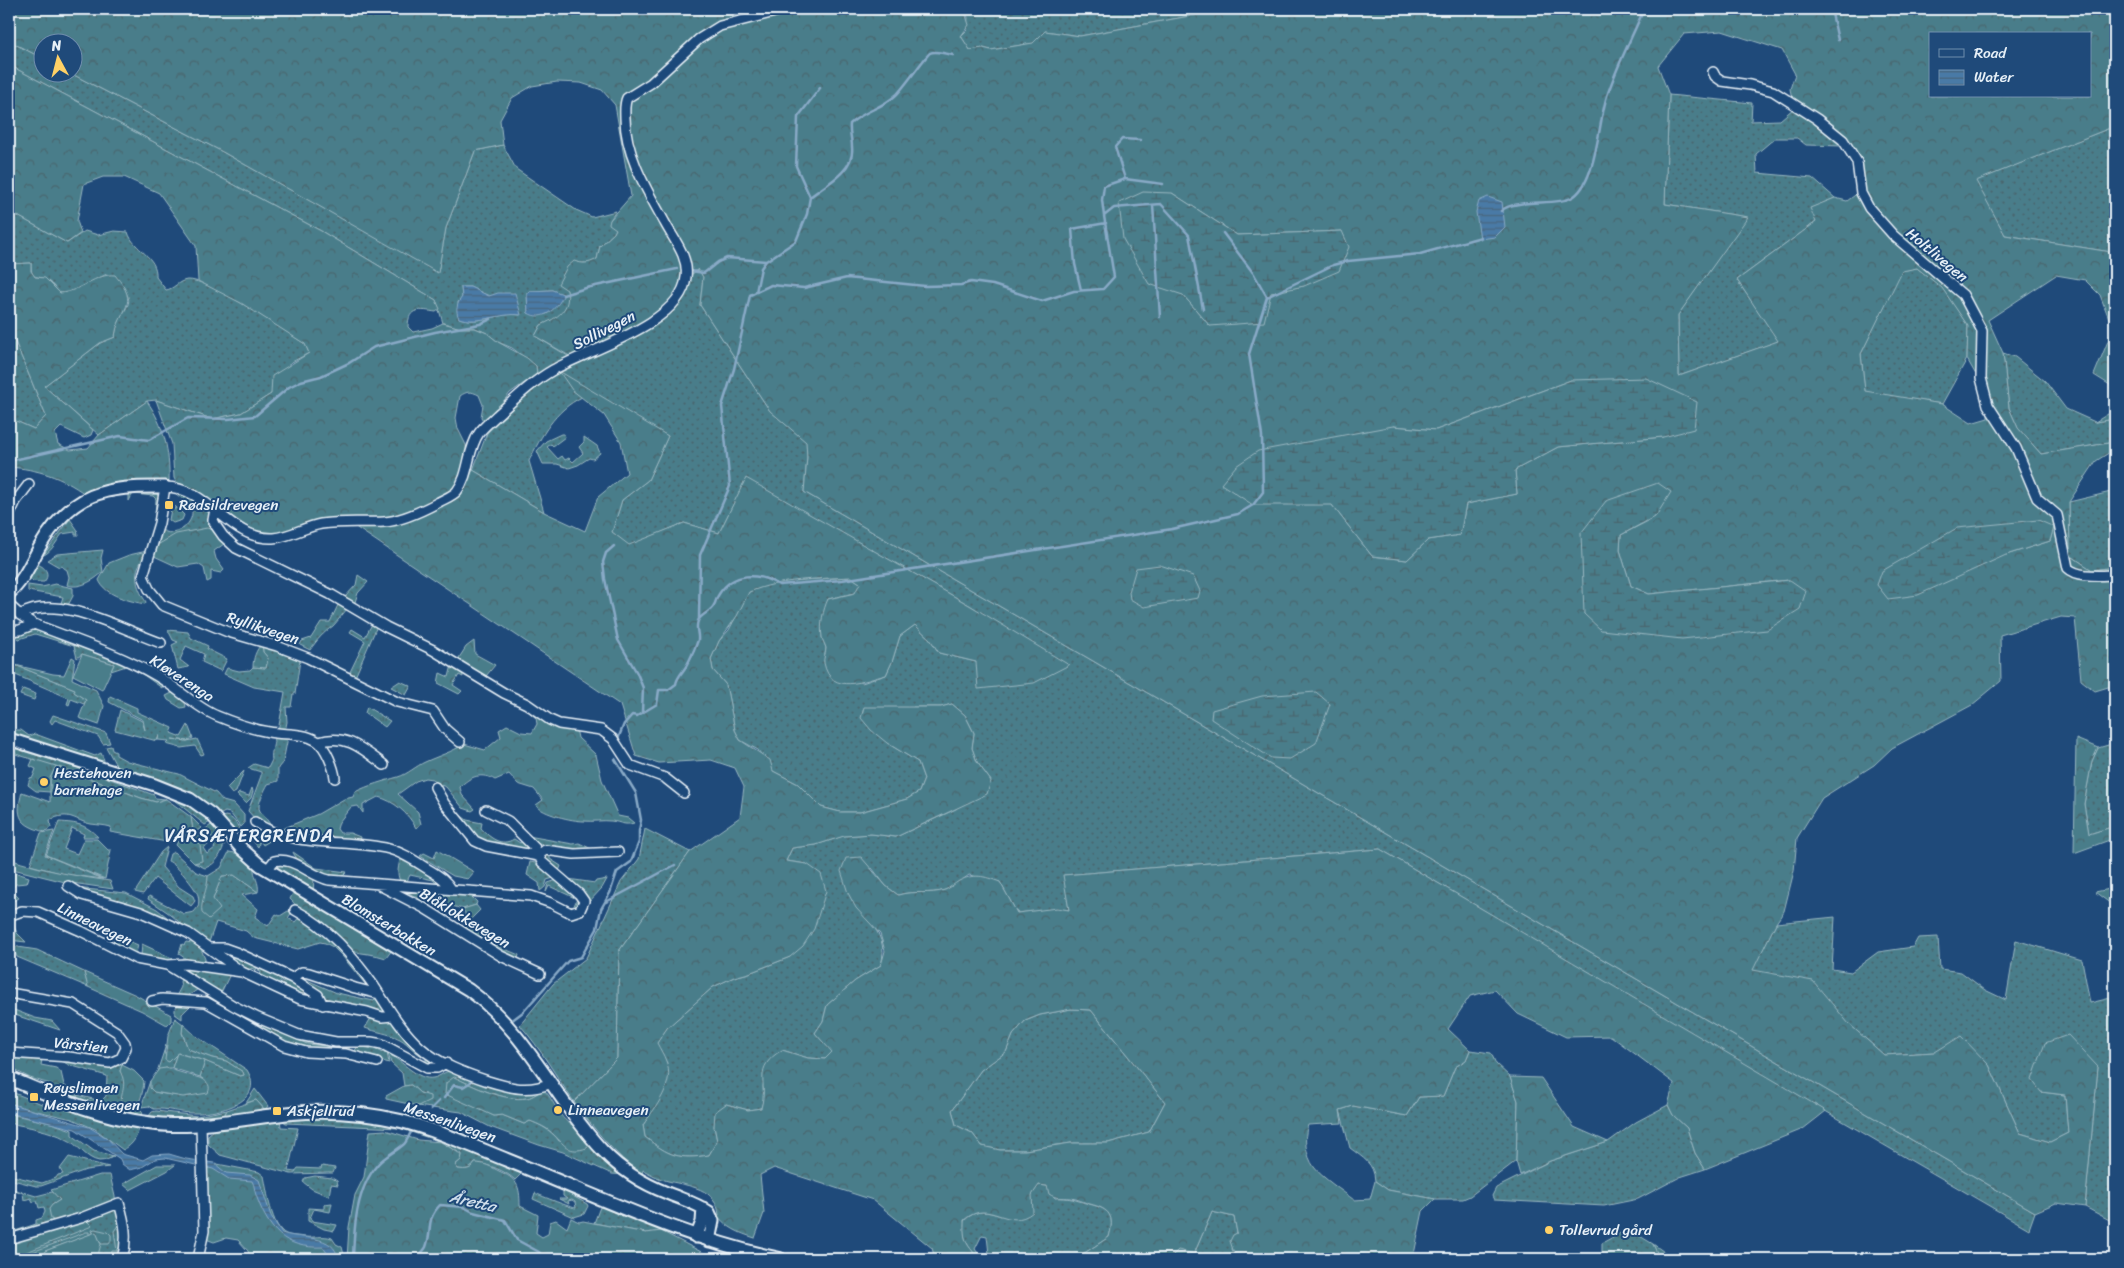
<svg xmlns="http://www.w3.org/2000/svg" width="2124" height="1268" viewBox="0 0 2124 1268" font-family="Sriracha,sans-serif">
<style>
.grass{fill:url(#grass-dots);stroke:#99b7c1;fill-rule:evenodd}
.forest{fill:url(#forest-crowns);stroke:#99b7c1;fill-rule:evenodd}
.wetland{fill:url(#wetland-marsh);stroke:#99b7c1}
.park{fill:url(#park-tufts);stroke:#99b7c1}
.pitch{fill:#4a7d8a;stroke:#99b7c1}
.water{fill:url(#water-rules);stroke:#89aac7}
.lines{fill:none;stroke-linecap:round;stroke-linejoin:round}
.stream{stroke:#89aac7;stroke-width:2.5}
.street-casing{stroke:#e8f1f8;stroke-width:12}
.secondary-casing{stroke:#e8f1f8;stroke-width:15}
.primary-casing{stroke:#e8f1f8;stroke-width:16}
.street{stroke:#1f4a7a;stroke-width:9}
.secondary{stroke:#1f4a7a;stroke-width:11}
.primary{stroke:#1f4a7a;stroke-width:12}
.poi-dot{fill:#ffd166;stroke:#1f4a7a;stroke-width:2}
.labels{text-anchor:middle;stroke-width:4;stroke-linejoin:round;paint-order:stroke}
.street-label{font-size:15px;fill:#e8f1f8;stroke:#1f4a7a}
.poi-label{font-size:15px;fill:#e8f1f8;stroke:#1f4a7a;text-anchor:start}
.water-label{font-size:16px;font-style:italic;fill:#d0dfec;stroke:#1f4a7a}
.quarter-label{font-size:18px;letter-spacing:1px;fill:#e8f1f8;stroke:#1f4a7a}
</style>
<defs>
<pattern id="grass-dots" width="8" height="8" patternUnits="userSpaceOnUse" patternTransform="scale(1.25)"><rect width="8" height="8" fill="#4a7d8a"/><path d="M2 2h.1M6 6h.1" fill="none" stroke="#48656d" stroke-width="1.8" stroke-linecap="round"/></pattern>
<pattern id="forest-crowns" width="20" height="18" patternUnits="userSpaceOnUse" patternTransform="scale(1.25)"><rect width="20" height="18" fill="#4a7d8a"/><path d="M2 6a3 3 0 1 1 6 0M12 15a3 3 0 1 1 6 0" fill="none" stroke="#48656d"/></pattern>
<pattern id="wetland-marsh" width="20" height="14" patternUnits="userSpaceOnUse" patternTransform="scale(1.25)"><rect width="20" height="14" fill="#4a7d8a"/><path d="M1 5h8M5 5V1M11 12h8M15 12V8" fill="none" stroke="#48656d"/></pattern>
<pattern id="park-tufts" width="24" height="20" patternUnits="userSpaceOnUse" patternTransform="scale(1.25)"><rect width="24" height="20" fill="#4a7d8a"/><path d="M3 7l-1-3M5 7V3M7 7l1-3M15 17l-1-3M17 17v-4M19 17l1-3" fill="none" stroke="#48656d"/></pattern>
<pattern id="water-rules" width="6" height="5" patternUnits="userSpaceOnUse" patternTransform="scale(1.25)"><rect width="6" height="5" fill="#497aa6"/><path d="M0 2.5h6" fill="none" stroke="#48647d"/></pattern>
</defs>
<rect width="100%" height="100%" fill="#1f4a7a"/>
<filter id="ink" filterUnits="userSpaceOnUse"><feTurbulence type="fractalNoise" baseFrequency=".02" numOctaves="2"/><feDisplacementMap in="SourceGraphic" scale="10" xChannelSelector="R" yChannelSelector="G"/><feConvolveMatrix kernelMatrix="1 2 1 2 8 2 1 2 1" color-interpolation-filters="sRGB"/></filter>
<g filter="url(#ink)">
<path class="grass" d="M964,9H1228L1080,36L1045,31L1034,43L991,50L983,48L970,50L961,36L967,30L968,17Z
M9,41L42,58V72L70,73L219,150L438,272L446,228L475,151L503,145L516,169L576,210L592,217L616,211L610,220L616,229L614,233L600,246L597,259L590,263H581L567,290L569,299L565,310L555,319L541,325L535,336L573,359L537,374L536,366L512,348L498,342L487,333L475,328H461L443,323L436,300L321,231L9,65ZM461,287H470L489,296L505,294L520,315C499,312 480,325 459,318L458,302L462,298ZM552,290L562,294C560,303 554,308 547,314L528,313L527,293L529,291Z
M1669,95L1752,103L1751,121L1780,120L1794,108L1816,121L1842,146L1806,145L1797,138H1775L1756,154L1757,173L1812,178L1835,198L1811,208L1816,222L1737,280L1779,341L1679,376L1678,315L1747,217L1665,204Z
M2115,126V249L2111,252L2005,235L1975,181Z
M9,214L16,215L67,243L85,231L98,235L114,231L128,232C133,250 158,256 156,277L166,290C174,289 178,281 187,280C209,278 283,330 305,344L309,353L290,363L271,394L241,413L212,419L156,400L147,401L99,435L44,386L100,343L115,337C119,302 148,307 107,274L68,293H60C56,289 52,284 48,281C38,273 31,283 31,263L9,264Z
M1917,268L1943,288L1968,326L1967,359L1942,404L1865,392L1861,354L1901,271Z
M698,269L703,277L700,305L770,411L807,442V457L804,492L2035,1212L2029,1229L1744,1064L1380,849L1064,875L1069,910L1057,909L1017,913L1000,882L969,875C962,880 953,887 945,890C931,895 914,890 898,895L886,886L872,868L846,884C853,918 892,926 881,965L855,981L827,1005L823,1021L815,1033L833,1052L825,1059L808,1058L782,1050L763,1086L764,1098L761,1108L748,1110L726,1104L714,1126L717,1141L709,1155C679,1160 669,1156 645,1137L643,1125L650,1115L667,1063L656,1044L667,1028L713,987L734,977L749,973L790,957L807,864L786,861L792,848L816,845L843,836L871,834L896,837L956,809L991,781L977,762L972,748L974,733L965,715L952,704L941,707H913L887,743L918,762L924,779L919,792L907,799L860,812H840L821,807L798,784L773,771L758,750L740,740L735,730L726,685L713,670L711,659L719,641L729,630L749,592L765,585L786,581L851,577L860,583L856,593L828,599L822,637L826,648L824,662L862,683L886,675L892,662L900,636L915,625L930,639L939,653L976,662L977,610L971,606L746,479L719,533L684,523L629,546L612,532L622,500L648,480L668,436L572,390L582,397C555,410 541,436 529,461L544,512L473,470L487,433L525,396L559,371L625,342L657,323L675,307L688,291L691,275Z
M9,327L46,416L34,429L9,418Z
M2003,353L2015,357L2045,381L2066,409L2095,422L2115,419V442L2041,454L2018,428L2009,408Z
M561,434H564L565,437L553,446L551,444L547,447L558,459L562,456L565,460L569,458L573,462L583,453L579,447L584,442V437L597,446L600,453L593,459L589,458L578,465L569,468L557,464H543L537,451L546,441Z
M173,490L206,506L214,530L169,539L154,547L161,529C173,540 194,525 192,510C190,500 177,498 173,490Z
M2115,491V567L2092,570L2070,555L2069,502Z
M120,492L157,494L160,499L156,519L155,516L156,499L153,496L134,494L132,495L129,501V494C87,493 64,519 44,551L45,553L70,519L77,529L78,535H75V532L62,534C56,542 50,555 40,556L55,529L83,504Z
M175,506L184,515L182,520L173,523L169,520L171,509H175Z
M103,550L101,558L103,572C93,581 80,589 67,585L69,577L67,570L61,566L59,567L47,560L57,554Z
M36,564C45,566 51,574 44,582H38L26,579Z
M358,575L368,582L358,593L354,605L344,598L356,585Z
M339,603L349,607C343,613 338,621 333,626C323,633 317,640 310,650L300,645L302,641L311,638L321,622H330Z
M372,624L377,626L355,677L349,674L365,641L350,632L352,629L365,637Z
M168,630L188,632L191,638L208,646L207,649L227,659L221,671L202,662L204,654L186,646L180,660L189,667L178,669L172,645L178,642L173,640Z
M79,644L136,667L162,684V688L138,671L126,666L111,671L114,664L82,654L77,658L74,646Z
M262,644L297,656L300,660L295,694H293L291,707H286L287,722L285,731H278L285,692L254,687L224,674L227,668L239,671L250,670L253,667L266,668L268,658L263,652Z
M15,665L75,689L74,692L86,700L84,704L71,699L69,705L67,704L69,698L11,673Z
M400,681L411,686L406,695L391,687Z
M23,689L36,694L34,700L20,695Z
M110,696L137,708V712L173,728L171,733L181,737L188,725L193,738L187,741L172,739L187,741L197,739L204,754L201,755L195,746L181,748L166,744L169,741L158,740L159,735L157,741L115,730L120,710L142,721L145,730L143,720L109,702Z
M53,715L106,733L110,743L103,744L98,736L55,720L52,724L50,721Z
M273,736L288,737L283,762L278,768V781L268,784C265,790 256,805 260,811C265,818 268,820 272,828L255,819L248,811L261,776V772L248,768L254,764L268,768L272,760C270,751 276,743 273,736Z
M2115,743V826L2089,834L2084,804L2092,761L2098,748Z
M111,746L112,750L116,752V755L127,761L179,774L216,793L223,801L234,804L244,815V824L241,827L230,813L225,812L219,815L221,818L225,816C234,817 238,825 241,834H237L198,798L180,789L117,767L106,747Z
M10,747L97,774L154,795L155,798L166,799L156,802L141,798L70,771L9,752Z
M244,771L236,792L232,794L227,788Z
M252,788L253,791L251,798L246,803L237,795L239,793L249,796Z
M169,796L188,803L212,821L205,825Z
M459,814L467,820L482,823L481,828C490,838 501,847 514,839L520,843L523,841L532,850L479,841C475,830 464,825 459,814Z
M191,817L202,828L190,835L193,831Z
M59,822C77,823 85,824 98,837H83L84,834L72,828L64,849L77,854L84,839H97L108,850H111L105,879L46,855Z
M214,823L225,838V841C222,853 217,864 205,868L194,863H198C203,854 201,844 193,838ZM208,832L216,843L213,845L215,848L207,854L203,848L208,845L202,837Z
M645,829L690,852L619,951L617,1058L574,1102C556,1076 541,1049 520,1025L553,984L586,958L621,882L639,859Z
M258,830L257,834L260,839L258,847C254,842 249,837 252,831Z
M54,831L45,855L103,879L64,874L30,865L41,833Z
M528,836L573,844L579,843L594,850C578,851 538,851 528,836Z
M167,847L162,867L179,887L193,896L195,901L191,906L155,878L143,894L135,892L161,852Z
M174,852L196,872L208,876V886L213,899L222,876L234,875L258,892L242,895L258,909L255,917L268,926L276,914L280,916L288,911L292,912L288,918L295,922L301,915L328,933L371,988L365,984L343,957L333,947L325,943L320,942L298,949L254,938L246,931L216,922L209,942H202L170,914L148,899L149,896L151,897L184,914L194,912L198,907C199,903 199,899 198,895C195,887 176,864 168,861L170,854Z
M293,852L316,868L347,872L342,877C324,874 301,871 293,852Z
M550,854V859L561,866L559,871L568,879L595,883L596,881L607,879L602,888L589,902C579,883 552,876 545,857Z
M530,862L541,864L554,878L547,880L545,887L540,891L539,883L527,875Z
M280,864H290L314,878L313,894L276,868Z
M557,880L578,895L580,906L572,910L577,899L549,886L546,892L548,883Z
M75,888L126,893L157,909L178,926Z
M399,888L470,895L477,902L476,905L463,909L448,905L437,898L425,895L422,900Z
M1835,917L1832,969L1851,972L1878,952L1913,947L1918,938L1938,937L1940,969L1961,972L1985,990L2006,1000L2016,940L2082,960L2090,1003L2115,997V1223L2085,1207L2098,1067L2041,1092L2065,1095L2068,1133L2050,1142L2020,1133L1989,1065L1935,1052L1884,1055L1849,1024L1752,970L1776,923Z
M465,924L470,925L495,945L519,955L517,961L466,929Z
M186,942L199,944L205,959V963L189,961L179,954L182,944L184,945Z
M12,946L37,950L84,972L88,987L17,957Z
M218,950L258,965L256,970L251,968V971L253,972L251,975Z
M175,964L231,972L219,997Z
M260,966L289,979L271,985L254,973L260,975L261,972L258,971Z
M300,977L337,993L374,1001L375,1000L373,998L375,996L389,1015L326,1003L299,979Z
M183,979L199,988C193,994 184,998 175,998L181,987L180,981Z
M290,980L319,998H307L273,986Z
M180,1002L191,1005L182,1014V1019L175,1014V1009Z
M9,1008L35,1018L52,1021L60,1030L9,1013Z
M1071,1009L1091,1010L1165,1102L1149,1132L1108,1143H1071L1025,1150H1000L982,1146L972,1133L956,1125L952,1110L981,1070L1006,1052L1013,1035L1025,1021L1040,1015Z
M246,1014L350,1046L349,1049L345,1052H335L334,1047L307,1044L251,1020L247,1022L242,1019Z
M371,1018L393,1021L435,1061L436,1064H426V1058C414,1053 409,1044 400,1039C388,1033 376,1032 365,1028Z
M183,1024L196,1036L247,1070C267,1103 216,1114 193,1113C180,1113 167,1108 154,1109L149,1106L141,1107L150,1081C150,1085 150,1090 155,1092C161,1094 185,1097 192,1096L203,1079L200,1077L205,1061L240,1076L244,1075L243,1072L226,1061L212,1058L188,1049L182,1032Z
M166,1045L164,1054L177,1053L172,1068H166L157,1072Z
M379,1045L381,1046L380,1051L387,1053L389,1063L354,1052L358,1046L377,1050Z
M1470,1050L1491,1053L1496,1064L1510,1077L1518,1101L1516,1161L1470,1196L1463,1199H1435L1388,1190L1375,1181C1374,1163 1363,1158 1350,1148L1340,1110L1353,1106L1407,1116L1419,1097L1443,1096L1455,1067L1466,1060Z
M388,1054C402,1060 418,1081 433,1078C440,1077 444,1071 451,1071L545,1091C538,1091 534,1097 527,1098C505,1102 473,1086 454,1077L466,1102L494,1116L502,1115L524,1124L530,1121C541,1125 552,1131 559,1141L590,1144L627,1175L612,1174L563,1152L539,1145L490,1127L461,1112L417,1106L426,1094L420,1093L411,1085L404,1086L402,1073L391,1063Z
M60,1060L108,1066L122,1065L120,1071L125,1079L124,1092L135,1110L137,1106L142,1111L143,1117L78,1101L77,1095L101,1101L106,1096L107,1076L69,1065Z
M255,1089L268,1106L265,1110L256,1100L246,1103Z
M9,1091L42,1104L64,1106L140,1126C136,1138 134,1144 123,1150L95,1129L72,1119L15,1106L9,1102Z
M1668,1105L1673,1115L1687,1128L1695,1153L1705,1169L1680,1177L1638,1199L1604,1206L1494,1200L1492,1196L1496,1188L1550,1161L1608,1142L1636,1122Z
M227,1110L225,1114L228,1117L194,1120L148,1117L152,1112L156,1111L197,1116Z
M10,1114L51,1123L72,1130V1135L94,1151L114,1156C110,1159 105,1161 99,1161C86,1159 78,1144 66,1139C49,1130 28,1127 9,1123Z
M304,1116L357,1118L410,1128L439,1137L522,1173L515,1180C506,1171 488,1164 475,1163C471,1170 466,1170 458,1169L455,1165L461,1160L462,1154L441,1142L399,1128L286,1123L280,1119L281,1127L298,1128L288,1171L295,1172L298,1168L321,1169L322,1166L335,1168L333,1173H329L291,1174L220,1155L208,1144V1135L216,1128Z
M69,1157L109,1167L86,1170L41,1186H36L9,1179V1175L42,1183L56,1178L58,1175L63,1174L60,1169Z
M315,1176L332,1178L337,1181L338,1185L331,1184L329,1196L312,1189L303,1182L305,1178Z
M1038,1185L1047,1186L1055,1198C1070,1197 1075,1200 1089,1204C1110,1209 1115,1216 1109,1237L1083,1254L1079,1259H975C975,1252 971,1250 968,1245C963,1237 963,1229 964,1221C976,1209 986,1211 1001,1216L1032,1195ZM982,1235L987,1236L989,1254L986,1257L980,1256L975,1249Z
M9,1188L36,1196L52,1192L56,1194L60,1200L52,1205L57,1222L9,1236V1233L36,1224V1220L42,1218L45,1212L44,1207L39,1208L37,1201L33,1202L31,1198L24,1200L23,1193Z
M563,1188H566L571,1195L587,1204L588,1206L584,1214L574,1217L533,1199L535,1193C541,1196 572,1208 576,1208L575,1202L572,1200L568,1201L569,1204L559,1199H567L563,1196Z
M332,1203L330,1212L314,1209L310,1218L312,1219V1221L337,1225L334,1231L324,1229L308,1221V1208L324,1209V1204Z
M600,1207L617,1209L659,1228L661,1231L646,1233L594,1223Z
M117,1208L120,1215V1259H9L21,1235Z
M1212,1212L1234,1217L1237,1233L1232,1249L1235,1256L1232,1259H1173L1172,1256L1178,1249L1194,1254Z
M1628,1229L1653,1244L1660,1259H1602V1243Z"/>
<path class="forest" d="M9,9H964L969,25L961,36L970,50L983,48L991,50L1033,43L1045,31L1080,36L1228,9H2115V126L1976,181L2005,235L2111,252L2115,249V419L2095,422L2113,411L2110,385L2094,375L2113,329L2100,295L2085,280L2056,275L1988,320L2003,353L2009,408L2018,428L2041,454L2115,442V449L2096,461L2069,502L2070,555L2092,570L2115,567V685L2095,691L2081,680L2075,618L2061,617L2000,635L2001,681L1972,705L1892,748L1874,765L1822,798L1797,838L1794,871L1784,911L1776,923L1753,970L1813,981L1849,1024L1884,1055L1935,1052L1961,1036L1989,1065L2020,1133L2050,1142L2068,1133L2065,1095L2041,1092L2032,1080L2045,1043L2068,1035L2098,1067L2085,1207L2056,1203L2035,1212L804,492L807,457L806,442L770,411L700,305L703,277L698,269L691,275L685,268L676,297L645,323L573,358L535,336L541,325C557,318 571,310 567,290L558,284L567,267L574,261C583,264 588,264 597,259L600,246L614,233L616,229L609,224L610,220L631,196L615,105L602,90L581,83L557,82L532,86L512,98L500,120L503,145L475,151L446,228L438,273L219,150L70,73L72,72V42H42V58L9,41ZM1722,31L1782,50L1795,74L1790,89L1794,108L1816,121L1850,153L1862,190L1847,201L1835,198L1810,208L1816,222L1737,280L1778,341L1679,376L1678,315L1748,217L1665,204L1669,95L1658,66L1684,34ZM1930,34H2090V96H1930ZM1172,193L1237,235L1342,231L1304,286L1271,292L1210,326L1183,295ZM1917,268L1942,288L1968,326L1967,359L1988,396V418L1971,423L1942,404L1865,391L1861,354L1902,271ZM1571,380L1663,437L1558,447L1515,470L1517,494L1466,504L1460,535L1428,540L1407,560L1372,556L1332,505L1393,426L1436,430ZM1606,501L1650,520L1621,535L1620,550L1631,586L1649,594L1789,580L1584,614ZM2054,527L2050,541L2006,555Z
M9,65L321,231L436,300L440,309L436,312C421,310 408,306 408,327L413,332L432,328L443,323L461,328H475L487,333L498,342L527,358L536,366L537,374L510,393L485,424L481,417L483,405L479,395C471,391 467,391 460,396L456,418L458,429L466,445L467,454L460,480L452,490L440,498L397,517L266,534C241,527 230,514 210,500C200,492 188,487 176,482L174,478L172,444L156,400L212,419L241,413L271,394L272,376L309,353L305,344L241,303L198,281L196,246L159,193L124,177H103L84,184L77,221L81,233L67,243L16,215L9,214Z
M31,263V271L35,277L45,278L60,293C80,292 96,273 115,275C142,306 118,308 115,337L100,343L44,386L93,430L91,435L84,438L61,427L55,433L58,444L70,450L88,448L99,435L147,401C164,426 170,451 169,482L166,484L85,494C62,477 37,469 9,467V418L34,429L46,416L9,327V264Z
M559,371L668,436L648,480L622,500L612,532L629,545L684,523L719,533L746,478L971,606L1069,665L1034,683L978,689L976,662L939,653L930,639L915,625L900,636L892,662L886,675C865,680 831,697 824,663C823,658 826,653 826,648C825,644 822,640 822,637C820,624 823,610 828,599L855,593L860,583L851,577C816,579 781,579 749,592L737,616L719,641L711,659L713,670L726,685L735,730L740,740L770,760L773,771L798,784L821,807L840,812H860L907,799L919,792L924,779L918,762L887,743L871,730L861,718L864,707H941L952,704L965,715L974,733L972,748L977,762L991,781L987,794L896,837L871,834L844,836L816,845L792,848L786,861L807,864L821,874L826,891L814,929L803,946L790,957L749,973L734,977L713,987L667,1028L657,1043C660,1049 664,1055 666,1061C676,1083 655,1108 643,1125L645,1137C669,1156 679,1160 709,1155L717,1141L714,1126L715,1112L726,1104L748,1110L761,1108C769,1081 751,1069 782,1050L808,1058L825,1059L832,1052L815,1033L823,1021L827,1005L855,981L881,965L885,951L880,934L856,908L848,893L841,871L846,858L861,857L886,886L898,895C914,890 930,895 945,890C950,888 954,884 959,881C974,873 984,876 1000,882L1017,913L1057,908L1069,910L1063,875L1380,849L1826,1111L1803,1129L1705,1169L1695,1153L1687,1128L1673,1115L1668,1105L1674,1083L1611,1036L1566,1037L1518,1014L1495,990L1470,996L1448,1029L1470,1050L1466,1060L1455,1067L1443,1096L1419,1097L1407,1116L1353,1106L1340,1110L1342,1123L1308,1125C1303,1138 1306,1156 1314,1167C1321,1177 1344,1192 1354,1200L1370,1199L1375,1181L1388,1190L1435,1199L1423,1211L1413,1259H1232L1235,1256L1230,1241L1233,1235L1237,1233L1234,1217L1212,1212L1194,1254L1178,1250L1172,1256L1173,1259H1079L1083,1254L1109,1237C1115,1216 1110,1209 1090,1204C1083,1202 1078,1199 1071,1198C1062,1197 1056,1199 1049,1194L1047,1186L1039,1185L1032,1195L1033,1212C1008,1233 990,1197 964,1220C964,1229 963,1237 968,1245C971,1250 975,1252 975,1259H935L932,1248L873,1200L774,1168L760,1175L764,1213L755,1238C739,1233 727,1228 716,1214L719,1215C717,1188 689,1186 668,1181C659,1179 651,1174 643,1170L642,1175C614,1154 595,1130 574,1102L617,1058L619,951L690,852L740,817L744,787L735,768L711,760L659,763L636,756L620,705L354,526H386L463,489L473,470L544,512L585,531L598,497L627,473L621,442L604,415L572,390ZM1071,1009L1091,1010L1165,1102L1149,1132L1108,1143H1071L1025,1150H1000L982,1146L972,1133L956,1125L952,1110L981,1070L1006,1052L1013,1035L1025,1021L1040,1015Z
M207,528L214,530L224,542V544L214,551L216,559L224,570L221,573L211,571V580L207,582L204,568L198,564L178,567L152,555L154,547L176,534Z
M147,551C146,557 144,558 141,562C132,575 138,590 146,602L145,604C130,601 105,596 99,580L109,563L129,555Z
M55,584L73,588V596L67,607L60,606L63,597L28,591V585L42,587Z
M33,628L79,644L74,646L35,634L19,639L12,633Z
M474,641L475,654L495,665L486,676H480L457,661L466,647Z
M262,644L263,652L268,658L266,668L253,667C253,659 256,649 262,644Z
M72,657L75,659L72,679L96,690L104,706L99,725L79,718L86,700L74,692L75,689L15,665L53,674L64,675Z
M452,665L462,670L463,677L459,675L453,685L462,691L459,694L438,683L440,673L449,677Z
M172,693L185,703L186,707L181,708L168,700L166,696Z
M534,711L576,729L578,738L596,755L602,780L618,816L628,818L634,823C624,826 621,822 611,821C602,820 593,822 584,821C572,821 542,814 536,805L543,800L534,789L518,784L509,774L495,780C482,772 470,776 460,787L462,795L475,809L472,811L463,808L446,787L438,784L432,779L425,778L416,781L398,794L418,812L421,824L416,828C408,813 394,801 378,797L363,805V813L358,806L351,807L339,822L337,829L340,833H350L360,837L359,841L285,833L282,829L318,814L344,799L353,797L355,792C369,785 384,781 398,777C408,774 416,766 425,762C438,756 452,752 464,744L485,750L501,737L499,730L507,725L521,732L532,733L537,724L536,718L530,713Z
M9,727L10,730H21L29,736L35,734L95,756L101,753L104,760L103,763L9,735Z
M2076,739L2098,748L2092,761L2084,804L2089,834L2115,826V838L2074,853Z
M56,766L141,798L156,802L166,799L191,817L193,831L190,835L167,842L110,832L111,827C104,825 98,825 91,824C75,821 70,810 50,820L51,827L45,832C20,825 15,817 22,792L50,802V778Z
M258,830L280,838L271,840L263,845L256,834Z
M193,838L200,845L202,861L194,863L176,845L178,841Z
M437,850L474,872L468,879L453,876L420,856L424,853L434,858Z
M229,852L241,854L254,867C253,876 260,883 258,892L234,875L222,876L213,899L220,909L209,919L202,913C200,901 208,889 208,876L221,868Z
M9,859C42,870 75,876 110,881L113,889L65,882L9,868Z
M402,859C417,865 432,875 444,885L440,886L433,880L410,875L407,881L402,883C396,877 398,868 400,860Z
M17,873L29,877L27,883L16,884L13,888L14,893L19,898L9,903V874Z
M2115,888V907L2095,892Z
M294,891L392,950L386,958C375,954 363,954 352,951C343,948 298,908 290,899Z
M476,905L480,910L472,918L470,927L465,924V913L463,909Z
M9,916L17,933L26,942L9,940Z
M84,972L136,995L171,1015V1021L167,1025L142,1011L88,987Z
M175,1018L183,1024L182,1033L188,1049L212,1058L226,1061L243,1072L244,1075L240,1076L205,1061L178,1053L169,1062L165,1060L168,1036Z
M9,1056L39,1058L42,1060L41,1065L56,1068L61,1072L64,1085L77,1095L78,1101L63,1095L50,1084L30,1078L9,1067Z
M122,1065L134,1071L144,1081C143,1093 140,1107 129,1113L122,1110C118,1093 129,1088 120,1071Z
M166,1068L203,1079C208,1083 211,1086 208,1093L183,1097L154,1092L150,1088V1081L159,1069Z
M454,1077C473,1086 505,1102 527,1098C534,1097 538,1091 545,1091C556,1103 561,1125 578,1126L590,1144L587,1148C568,1154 566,1146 554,1135C548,1128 538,1124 530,1121L524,1124L502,1115L494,1116L445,1094L446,1083Z
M1510,1077L1541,1078L1574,1127L1608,1142L1550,1161L1520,1175L1516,1161L1518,1101Z
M411,1085L420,1093L430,1096V1100L418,1106L386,1099V1096L404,1086Z
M256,1100L265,1110L228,1117L225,1114L227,1110Z
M385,1130L418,1140L441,1142L462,1155L461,1160L455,1165L458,1169C466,1170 471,1170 475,1163C485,1163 491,1167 499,1171C517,1179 520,1185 520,1206L538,1215L536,1233L542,1237L548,1234L550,1222L556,1220L567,1228L571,1218L579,1222L583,1221L646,1233L661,1231L711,1257L726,1259H347L349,1227L355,1195L364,1177L370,1131Z
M217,1164L259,1172L264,1176C267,1190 271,1227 286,1234C291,1236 299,1236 305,1237C314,1238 323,1235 332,1238L336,1244L342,1247L345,1259H251L248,1251L238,1240L226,1238L214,1242L206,1239L205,1171L208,1168Z
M157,1165H175L167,1171L130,1190L123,1184Z
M100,1175H110L116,1201L57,1222L51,1219L49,1209L52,1205L60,1200L51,1190Z
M85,1219L92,1226L9,1259V1241Z
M121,1221L120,1259H110L112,1251H117L114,1231Z
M95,1229L108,1232L111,1235V1241L109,1244H101L96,1233H93L92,1230Z
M86,1232H89V1235L45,1251L40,1259H27V1254Z
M1653,1244L1674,1259H1660Z"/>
<path class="wetland" d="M1143,192L1172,193L1237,235L1342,231L1349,247L1339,271L1304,286L1271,293L1264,322L1210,326L1183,295L1149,284L1123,239L1119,203Z
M1646,378L1697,402L1694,429L1663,437L1558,447L1515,470L1517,494L1466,504L1460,535L1428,540L1407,560L1372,556L1332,505H1253L1221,484L1236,466L1258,451L1393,426L1436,430L1571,380Z
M1658,483L1671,492L1656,516L1621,535L1620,550L1631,586L1649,594L1790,580L1806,591L1800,609L1767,630L1682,639L1601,630L1584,614L1581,533L1606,501Z
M2038,520L2054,527L2050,541L2006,555L1918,595L1888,599L1877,585L1882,571L1957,528Z
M1160,565L1193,576L1200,591L1198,598L1144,607L1130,599L1129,592L1136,568Z
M1316,692L1330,704L1316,743L1290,759L1271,758L1211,719L1212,710L1262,696Z"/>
<path class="park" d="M367,707L390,721L385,727L365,713Z
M33,759L56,766L50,778V792L36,791L28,785L30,778L33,777L36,769L30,766Z
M116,936L138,945L136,953L134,955L112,944Z
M142,944L174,959L170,962L141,956Z
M250,1020L307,1044L334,1047L335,1052L284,1044L247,1022Z"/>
<path class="pitch" d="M82,654L114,664L102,690L73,675Z
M177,1053L205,1061L200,1077L172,1068Z
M96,1232L101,1244L97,1259H40L45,1251Z"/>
<path class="water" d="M1488,197L1502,202L1505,227L1495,237L1480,239L1476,212L1479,201Z
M461,287H470L489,296L498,293H515L521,315C500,312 480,325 459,318C455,311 457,303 462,297Z
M552,290L563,294V296C557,309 542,322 528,313L527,293L529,291Z
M9,1103L89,1127L107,1138L122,1154L143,1160L152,1155L169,1154L186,1159L214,1163L226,1173L250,1175L259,1180L271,1216L282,1233C299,1240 335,1233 338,1259H331L323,1247C284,1249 268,1229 256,1195C254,1190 255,1186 252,1181L229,1179L213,1169L165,1158L155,1159L142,1167L130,1170L122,1164L120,1159L75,1129L9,1113Z"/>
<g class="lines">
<path class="stream" d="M1831,9L1838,40
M1125,179L1115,147L1122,139L1140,140
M810,197L796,166L798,117L820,88
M1153,205L1160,317
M1501,211C1514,198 1556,206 1571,198C1598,184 1598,118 1608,93C1618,64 1632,37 1644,9
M1104,216L1102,200L1104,186L1125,179L1163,184
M1223,233L1254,274L1267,297
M691,271L704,273L718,262L727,258L766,261
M1081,290L1075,264L1072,229L1106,223
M756,292L761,268L766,261L796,241L807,214L810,197C825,185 855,171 852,147C852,138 849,133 850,124C863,111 883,108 896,95C903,89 927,54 930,53C936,50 946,54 953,55
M563,295L586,288L677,269
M9,461L120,436L149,440L188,418L228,419L255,416L289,387L301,381L321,376L349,363L374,347L435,332L480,324L491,319
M614,546L606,553L603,562L605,579L618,640L637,673L643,688L642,712
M699,619L700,555L730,486L722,406L734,369L750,295L771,285L804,288L847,278L925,286L961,285L971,282L993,285L1042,301L1074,291L1103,289L1114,277L1104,216L1114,208L1161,204L1189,235L1203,309
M618,739L624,724L632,715L637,716L657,704L659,690H668L676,684C678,674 685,671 689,661C692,655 696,646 698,640C699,634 695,628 698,621C701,614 711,612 714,605C716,602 716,598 719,594C733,572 758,572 779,585L842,580L1172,529L1238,514L1253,505L1263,492L1262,436L1249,354L1267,297L1333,265L1348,261L1420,254L1481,237
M606,902L675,865
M511,1021L523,1012L568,961L581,957L597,929L601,909L610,893L617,872L631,862L639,842V831L641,820L636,793L615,759
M444,1098L454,1085L463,1087L471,1082
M431,1109L439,1101
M353,1259C354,1227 356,1189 378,1164C385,1156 395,1152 403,1145C407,1142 408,1137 411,1132
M416,1259C419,1255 424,1251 426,1247C433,1229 425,1221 440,1205L464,1207L473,1212L505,1220L517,1240L539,1252L543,1259"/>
<g class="street-casing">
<path id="street" d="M1713,72L1715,76L1722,81L1750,85L1773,91L1817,119L1843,140L1857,162L1861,193L1869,208L1893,235L1963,295L1982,331L1981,378L1988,405L2016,448L2037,498L2057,515L2068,568C2078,578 2102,575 2115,575
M215,509L213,520L216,526L223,536L236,548L330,594L386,627L433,650L504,693L527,704L550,720L559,724L601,730L613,739L630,765L665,778L684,793
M9,516L16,501L29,484
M9,605L20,615L34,624C75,640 119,654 157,676C178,688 195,707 217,716C234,723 251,729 269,732C284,735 303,732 317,741C326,747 334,768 335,778
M20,615C57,592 123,630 161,643
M9,631L20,630L34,624
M319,742C346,733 363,749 384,765
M460,742L445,729L433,711L397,702L308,658L277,646L228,632L162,605L149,589L143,576L159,523L165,487C209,487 229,540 273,538C290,537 304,527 321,524C342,521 362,523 384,522C401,521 424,510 439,502C444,499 453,496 457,491C470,474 467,450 479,433C484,426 491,421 497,415C515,399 532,382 553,370C587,350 682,324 686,277C689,257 674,240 665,223C648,192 625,155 625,118C625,111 624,104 627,98L651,83L699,39L720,26L787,9
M435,787L444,803L475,841L486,846L538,856L545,850L574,854L618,852
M255,822C291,849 347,838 389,849C401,852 412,859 423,866C435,874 444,877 452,890
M267,870L274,861C294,856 310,876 329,880L531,896L551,903L571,913L580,910L584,901L579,894L542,862L535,848L508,821L486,810
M379,885L424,908L501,956L540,974
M68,886L82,895L141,912L188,933L242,972
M295,910C329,928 352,955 374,986C388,1007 401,1030 420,1047C439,1064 464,1073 488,1081C511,1088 528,1093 551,1083
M11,915L22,911L38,912L81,931L136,959L167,965L234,1006L258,1018L299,1035L336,1042H371L382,1044L427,1068H437L446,1063
M209,948H224L238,953L292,978L318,995L323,1005
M167,965L186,964L242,972L300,999L367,1012L382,1017L393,1016
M292,978L302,972L309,973L355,988L379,994
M9,993L73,1004L117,1032L125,1043L126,1048L121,1058L110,1063L69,1057L9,1053
M152,1001L162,999L206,1002L284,1046L306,1052L346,1054L377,1062
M9,1239L81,1218L119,1203C125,1223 128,1239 122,1259
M198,1259L204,1231L201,1124"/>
</g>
<g class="secondary-casing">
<path id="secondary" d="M9,593C22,583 31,563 39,548C71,492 105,486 165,487
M9,739L155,785L190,799L211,814L242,849L260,865L469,990C527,1032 555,1100 603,1151C620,1169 644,1184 667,1193C681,1199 696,1203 709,1212L713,1221L709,1241
M696,1237L702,1222L703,1208"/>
</g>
<g class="primary-casing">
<path id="primary" d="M9,1078C61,1100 114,1123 171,1125C212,1126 252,1117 292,1113C328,1110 366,1113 401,1121C437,1130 472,1146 507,1160C597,1196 685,1239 780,1259"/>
</g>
<use href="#street" class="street"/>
<use href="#secondary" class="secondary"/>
<use href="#primary" class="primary"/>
</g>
</g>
<g class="poi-dot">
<rect x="164" y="500" width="10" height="10" rx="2.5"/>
<circle cx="44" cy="782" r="5"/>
<rect x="29" y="1092" width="10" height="10" rx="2.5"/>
<circle cx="558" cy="1110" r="5"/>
<rect x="272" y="1106" width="10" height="10" rx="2.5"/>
<circle cx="1549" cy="1230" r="5"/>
</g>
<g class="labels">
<g class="street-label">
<text transform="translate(1937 255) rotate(40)" y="5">Holtlivegen</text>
<text transform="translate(604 330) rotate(-27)" y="5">Sollivegen</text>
<text transform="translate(263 628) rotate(18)" y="5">Ryllikvegen</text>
<text transform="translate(182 678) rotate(33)" y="5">Kløverenga</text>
<text transform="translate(465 918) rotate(31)" y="5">Blåklokkevegen</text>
<text transform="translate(95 924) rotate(26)" y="5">Linneavegen</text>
<text transform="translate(389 925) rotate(31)" y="5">Blomsterbakken</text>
<text transform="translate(81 1045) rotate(6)" y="5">Vårstien</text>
<text transform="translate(450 1122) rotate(19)" y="5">Messenlivegen</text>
</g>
<g class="poi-label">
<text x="179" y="510">Rødsildrevegen</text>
<text x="54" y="778">Hestehoven<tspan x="54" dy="17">barnehage</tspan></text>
<text x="44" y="1093">Røyslimoen<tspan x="44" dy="17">Messenlivegen</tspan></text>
<text x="568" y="1115">Linneavegen</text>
<text x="287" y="1116">Askjellrud</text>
<text x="1559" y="1235">Tollevrud gård</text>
</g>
<g class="water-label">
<text transform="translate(473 1201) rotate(13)" y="6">Åretta</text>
</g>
<g class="quarter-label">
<text x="249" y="842">VÅRSÆTERGRENDA</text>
</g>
</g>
<rect width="2124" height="1268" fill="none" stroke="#1f4a7a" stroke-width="30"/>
<rect x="15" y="15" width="2094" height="1238" fill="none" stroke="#e8f1f8" stroke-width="2" filter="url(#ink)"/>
<rect x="1929" y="32" width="162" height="65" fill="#1f4a7a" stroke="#6f8dac"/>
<rect x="1939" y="49" width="25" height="8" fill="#1f4a7a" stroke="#6f8dac"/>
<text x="1974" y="58" font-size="15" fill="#e8f1f8">Road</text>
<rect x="1939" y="70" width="25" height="15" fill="url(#water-rules)" stroke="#6f8dac"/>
<text x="1974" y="82" font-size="15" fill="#e8f1f8">Water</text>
<g transform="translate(58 58) rotate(353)"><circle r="24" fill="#1f4a7a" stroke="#6f8dac"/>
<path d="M0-4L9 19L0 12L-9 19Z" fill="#ffd166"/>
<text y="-8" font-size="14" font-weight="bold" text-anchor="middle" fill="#e8f1f8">N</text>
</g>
</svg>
